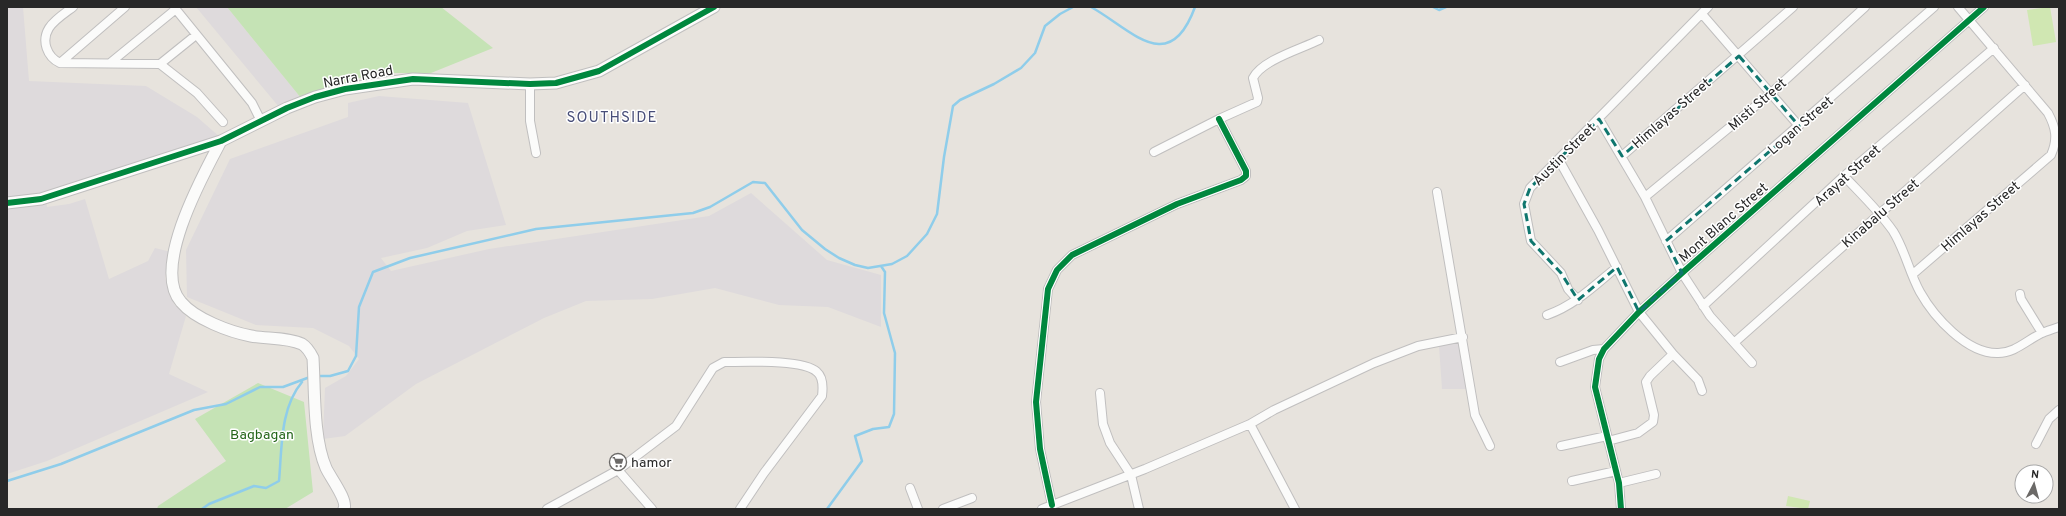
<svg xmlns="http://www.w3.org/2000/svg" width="2066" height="516" viewBox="0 0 2066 516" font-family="Overpass,sans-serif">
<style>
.industrial{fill:#dedadc}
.green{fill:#c5e3b5}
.pitch{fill:#d0e7b2}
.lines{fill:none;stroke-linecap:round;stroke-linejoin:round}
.stream{stroke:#8fcdea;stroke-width:2.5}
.street-casing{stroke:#c0bfbf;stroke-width:10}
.secondary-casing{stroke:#c0bfbf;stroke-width:13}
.street{stroke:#fbfbfa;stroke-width:8}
.secondary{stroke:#fbfbfa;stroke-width:11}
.cycleway-casing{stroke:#fff;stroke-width:8}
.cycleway{stroke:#00873e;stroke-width:6}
.marked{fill:none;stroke:#0f766e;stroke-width:3;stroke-dasharray:8 5;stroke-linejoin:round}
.labels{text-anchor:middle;stroke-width:3;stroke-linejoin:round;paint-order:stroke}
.street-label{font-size:14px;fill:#282828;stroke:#fff}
.park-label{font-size:14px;fill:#236518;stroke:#fff}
.poi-label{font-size:14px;fill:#282828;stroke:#fff;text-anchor:start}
.neighbourhood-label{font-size:15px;letter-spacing:1px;fill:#484e79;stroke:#fff}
</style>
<rect width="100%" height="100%" fill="#e7e3dd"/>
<path class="industrial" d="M7,7H23L29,81L146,86L197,117L221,138L46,198L47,207L69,204L85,199L109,279L148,261L155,248L171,252L165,278L174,304L186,316L169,374L208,392L47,461L7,474Z
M196,7H227L301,98L279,107Z
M379,96L468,103L506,225L467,231L427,248L381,258L391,271L489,249L709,216L751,193L827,260L881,275V327L828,307L779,305L715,288L652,299L586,301L544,318L416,384L345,436L323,439L325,388L346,376L359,359L349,346L313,328L256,325L187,297L186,250L230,159L348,117V103Z
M1460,342L1468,389H1442L1439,346Z"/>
<path class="green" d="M227,7H441L493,48L431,73H374L301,98Z
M258,383L304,402L313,492L285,509H157L158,506L226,461L195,419Z"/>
<path class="pitch" d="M2050,7L2056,42L2033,46L2027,10Z
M1788,496L1810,501L1808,509L1786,506Z"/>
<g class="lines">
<path class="stream" d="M1091,7C1131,29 1169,78 1195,7
M1433,7L1439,10L1446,7
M317,376H330L348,371L356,356L359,307L373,272L410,258L536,229L693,213L710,207L753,182L765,183L802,230L825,249L839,258L855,265L868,268L892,264L907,256L927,234L937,214L944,157L953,106L960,100L994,84L1021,68L1035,53L1045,26L1060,14L1073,7
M7,481L61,464L194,410L226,404L260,387H283L310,377
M202,509L209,504L254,486L266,488L279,481C282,448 280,408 302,382
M827,509L862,461L855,436L873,429L889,427L894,414L895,353L884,313L885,272L881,266"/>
<g class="street-casing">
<path id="street" d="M73,7C65,13 54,20 49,28C41,41 47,57 60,63L160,64L197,93L223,122
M174,7L252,103L261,121
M1702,14L1799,126
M60,63L125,7
M110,63L176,9
M160,64L196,35
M530,84V121L536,153
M1599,119L1645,197L1682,273L1710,316L1752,363
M1154,152L1219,119L1257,102L1258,98L1253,78C1262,60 1301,49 1319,40
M1622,156L1793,7
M1559,160L1598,230L1639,312L1673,354L1698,380L1702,391
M1844,176C1861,194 1879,211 1893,231C1905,250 1909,272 1920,292C1934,317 1967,354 1998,353C2015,353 2027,340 2042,333C2047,331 2053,329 2059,327
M1437,192L1475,415L1490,446
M1645,197L1770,94L1865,7
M1666,241L1934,7
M1913,274L2051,155C2058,139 2056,128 2048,113L1958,7
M2020,294L2021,299L2042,333
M1578,300L1568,289L1561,273L1531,241L1524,204L1530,188L1708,7
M1703,306L1844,176L1994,48
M1547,315C1575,305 1594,286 1617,267
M1735,342L2025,85
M1560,362L1593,350L1604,349
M1100,393L1103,424L1110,443L1131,475L1139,509
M1250,424L1295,509
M1608,441L1638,433L1653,422L1654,415L1646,382L1650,376L1673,354
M2036,444L2049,419L2059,410
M1561,446L1607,436
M618,470L676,426L713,368L724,362C744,362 803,359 817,372C823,377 823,388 822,396L764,473L740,509
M1572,481L1616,471
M1619,483L1656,474
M910,488L918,509
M1052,505L1040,449L1036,402L1048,289L1057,270L1072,255L1177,204L1241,180L1246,176V171L1219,119
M547,509L618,470L652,509
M943,509L972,498
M1042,509L1145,469L1250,424L1274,410L1374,363L1418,346L1463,337
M1621,509L1619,483L1595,387L1599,359L1604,349L1639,312L1682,273L1984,7"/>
</g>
<g class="secondary-casing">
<path id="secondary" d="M221,141C203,175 151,268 181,302C195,319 230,332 251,336C267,339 287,337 302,344C307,347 311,354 313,358C315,391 313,438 326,468C330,477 348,500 344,509
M7,203L41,199L221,141L287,108L315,97L345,89L413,79L530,84L556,83L599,71L714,7"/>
</g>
<use href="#street" class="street"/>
<use href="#secondary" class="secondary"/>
<g class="cycleway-casing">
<path id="cycleway" d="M7,203L41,199L221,141L287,108L315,97L345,89L413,79L530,84L556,83L599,71L714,7
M1052,505L1040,449L1036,402L1048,289L1057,270L1072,255L1177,204L1241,180L1246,176V171L1219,119
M1621,509L1619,483L1595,387L1599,359L1604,349L1639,312L1682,273L1984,7"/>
</g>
<use href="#cycleway" class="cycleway"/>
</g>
<path class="marked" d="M1739,56L1799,126L1666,241L1682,273L1639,312L1617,267L1578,300L1561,273L1531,241L1524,204L1530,188L1599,119L1622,156Z"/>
<defs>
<g id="supermarket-ring" transform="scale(0.9)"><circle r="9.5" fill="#fff" stroke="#6b6967" stroke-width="1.5"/><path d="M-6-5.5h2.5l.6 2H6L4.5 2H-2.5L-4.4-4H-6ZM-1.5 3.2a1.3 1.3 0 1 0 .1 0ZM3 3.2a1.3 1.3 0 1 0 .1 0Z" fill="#6b6967"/></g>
</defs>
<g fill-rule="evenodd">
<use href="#supermarket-ring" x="618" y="462"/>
</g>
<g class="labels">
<g class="street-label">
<text transform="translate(358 76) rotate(-11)" y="5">Narra Road</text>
<text transform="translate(1757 104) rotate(-41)" y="5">Misti Street</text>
<text transform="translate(1671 113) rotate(-41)" y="5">Himlayas Street</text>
<text transform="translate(1800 125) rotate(-41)" y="5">Logan Street</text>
<text transform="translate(1564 154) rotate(-45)" y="5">Austin Street</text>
<text transform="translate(1847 175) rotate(-42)" y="5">Arayat Street</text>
<text transform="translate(1880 213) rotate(-41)" y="5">Kinabalu Street</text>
<text transform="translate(1980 216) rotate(-41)" y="5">Himlayas Street</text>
<text transform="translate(1723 222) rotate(-41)" y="5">Mont Blanc Street</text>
</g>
<g class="park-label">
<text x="262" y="439">Bagbagan</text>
</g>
<g class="poi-label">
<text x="631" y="467">hamor</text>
</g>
<g class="neighbourhood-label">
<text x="612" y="122">SOUTHSIDE</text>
</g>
</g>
<rect width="2066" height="516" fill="none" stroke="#282828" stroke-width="16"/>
<g transform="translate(2034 484) rotate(6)"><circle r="19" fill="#ffffff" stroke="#a9a9a9"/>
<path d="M0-3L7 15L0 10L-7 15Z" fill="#6b6967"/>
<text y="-6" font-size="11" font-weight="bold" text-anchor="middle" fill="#282828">N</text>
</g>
</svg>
